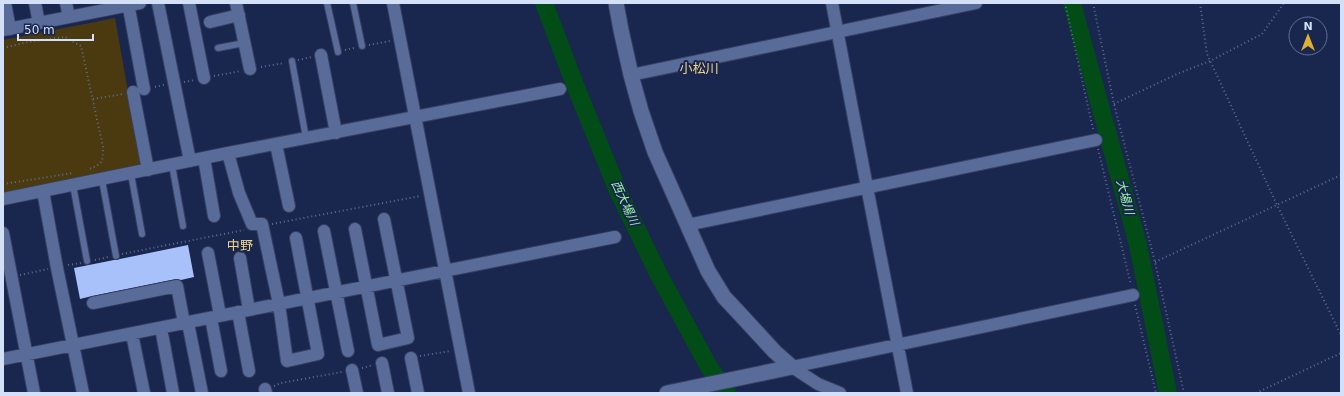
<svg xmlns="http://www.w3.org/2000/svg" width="1344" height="396" viewBox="0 0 1344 396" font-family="'DejaVu Sans','Noto Sans JP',sans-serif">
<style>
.green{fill:#4b3a0f}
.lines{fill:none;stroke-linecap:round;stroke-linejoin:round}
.river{stroke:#024c17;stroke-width:18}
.building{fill:#a9c1fa}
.service-casing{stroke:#373f62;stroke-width:8}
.minor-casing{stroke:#373f62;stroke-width:14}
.tertiary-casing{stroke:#373f62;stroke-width:17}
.path{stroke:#616d8f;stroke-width:2;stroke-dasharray:1 3;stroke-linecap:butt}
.service{stroke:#596b98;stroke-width:6}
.minor{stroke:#596b98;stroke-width:12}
.tertiary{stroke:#596b98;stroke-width:15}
.labels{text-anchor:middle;stroke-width:4;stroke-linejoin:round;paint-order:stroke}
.water-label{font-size:12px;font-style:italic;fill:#9bf3a4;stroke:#19264e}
.quarter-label{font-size:13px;fill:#f5d58a;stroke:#19264e}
</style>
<rect width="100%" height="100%" fill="#19264e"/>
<path class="green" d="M115,18L141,165L5,193L3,190V40Z"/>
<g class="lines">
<path class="river" d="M544,3L575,85L618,191L659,275L709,367L727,393
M1072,3L1138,245L1168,393"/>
</g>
<path class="building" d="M188,245L194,277L181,280L176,279L92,296L80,299L74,268L114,260H117L120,259Z"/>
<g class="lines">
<g class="service-casing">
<path id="service" d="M327,3L338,52
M353,3L362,46
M218,48L244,43
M292,61L306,138
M172,165L183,226
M131,174L142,234
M102,180L116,256
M73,185L87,261"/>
</g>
<g class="minor-casing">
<path id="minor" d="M5,3L10,29
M35,3L39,23
M66,3L69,17
M128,3L144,89
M158,3L190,161
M189,3L204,78
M236,3L250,69
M393,3L469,393
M832,3L867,187L907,393
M210,22L239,15
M3,30L140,3
M321,55L336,133
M631,75L976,3
M133,92L148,170
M276,144L289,206
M228,153L239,193L252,224H262L279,304L287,361L318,354L296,238
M204,158L214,216
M43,191L57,268L83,393
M3,199L228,153L560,89
M687,225L1096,140
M355,229L378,345L408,338L384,219
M324,231L348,351
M3,233L34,393
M208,253L220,315
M240,258L249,310
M93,303L177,286L184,323
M238,312L249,371
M211,318L221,371
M188,323L202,393
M161,328L173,393
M132,334L144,393
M411,358L418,393
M3,359L615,237
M382,363L388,393
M792,367L1133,295
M792,367L818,384L840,393
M352,370L357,393
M265,389L266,393"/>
</g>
<g class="tertiary-casing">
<path id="tertiary" d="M616,3L621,30L631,75L641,111L655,152L708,271L724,297L739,313L775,352L792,367
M667,393L792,367"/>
</g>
<path class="path" d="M1065,3L1093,129
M1093,3L1114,104L1155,262L1184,393
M1200,3L1207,54L1277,205L1341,335
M369,45L390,41
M3,48L28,42L65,37L81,46L103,147C103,161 103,164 89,169
M345,50L354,48
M298,60L312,57
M261,67L284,63
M214,76L241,71
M184,82L194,80
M155,87L164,85
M93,99L123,94
M1114,104L1177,74L1210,61L1262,34L1284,3
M1098,149L1131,285
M3,184L73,173
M272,224L420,196
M122,254L244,230
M95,260L108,257
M1155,262L1341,175
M68,265L81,263
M20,275L48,269
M1135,305L1156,393
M420,356L450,351
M362,368L373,365
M274,386L281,383L342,372
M1256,393L1341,353"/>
<use href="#service" class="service"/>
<use href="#minor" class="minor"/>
<use href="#tertiary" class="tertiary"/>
</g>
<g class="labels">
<g class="water-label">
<text transform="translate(1125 197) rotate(75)" y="4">大場川</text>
<text transform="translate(625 203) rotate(65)" y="4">西大場川</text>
</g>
<g class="quarter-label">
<text x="699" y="73">小松川</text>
<text x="240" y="250">中野</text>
</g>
</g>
<rect width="1344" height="396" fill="none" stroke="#d4dff8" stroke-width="8"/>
<g transform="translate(1308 36)"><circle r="19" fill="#19264e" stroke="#647092"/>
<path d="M0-3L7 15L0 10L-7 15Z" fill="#dfb034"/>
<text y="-6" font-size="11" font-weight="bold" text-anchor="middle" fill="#d4dff8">N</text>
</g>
<path d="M18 34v6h75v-6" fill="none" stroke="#d4dff8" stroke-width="2"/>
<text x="24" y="34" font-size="12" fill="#d4dff8" stroke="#19264e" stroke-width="3" paint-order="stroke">50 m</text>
</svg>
